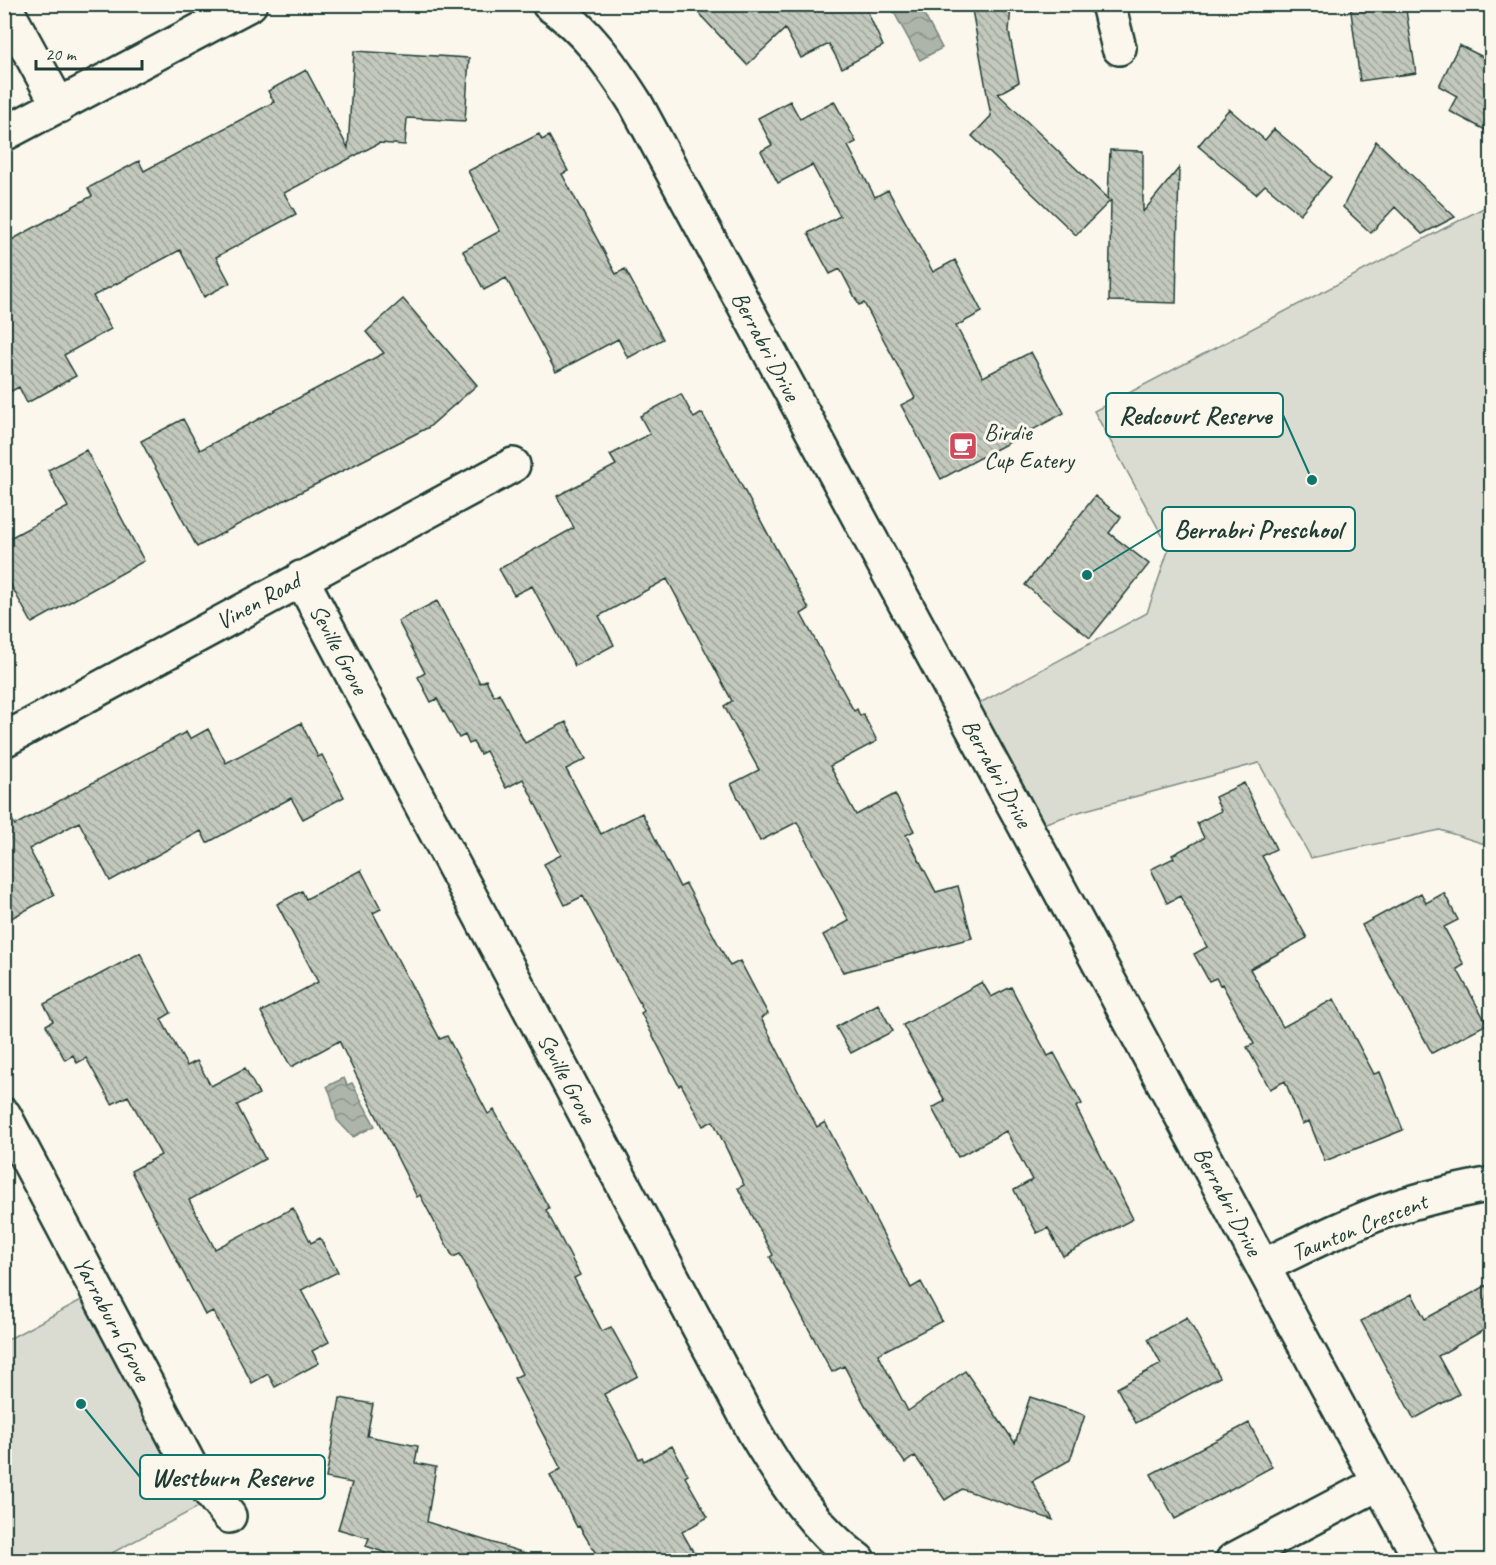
<svg xmlns="http://www.w3.org/2000/svg" width="1496" height="1565" viewBox="0 0 1496 1565" font-family="Caveat,sans-serif">
<style>
.park{fill:#dbdcd1;stroke:#7d8c82;stroke-width:1.5}
.water{fill:url(#water-waves);stroke:#74847b;stroke-width:1.5}
.building{fill:url(#building-back-hatch);stroke:#1f3d34;stroke-width:1.5}
.lines{fill:none;stroke-linecap:round;stroke-linejoin:round}
.minor-casing{stroke:#1f3d34;stroke-width:38}
.minor{stroke:#fbf7ec;stroke-width:33}
.labels{text-anchor:middle;stroke-width:6;stroke-linejoin:round;paint-order:stroke}
.street-label{font-size:24px;fill:#1f3d34;stroke:#fbf7ec}
.poi-label{font-size:24px;fill:#1f3d34;stroke:#fbf7ec;text-anchor:start}
.leader{fill:none;stroke:#0f766e;stroke-width:2}
.callout-dot{fill:#0f766e;stroke:#fbf7ec;stroke-width:2}
.callout{fill:#fbf7ec;stroke:#0f766e;stroke-width:2}
.callout-label{font-size:26px;text-anchor:middle;font-weight:bold;fill:#1f3d34}
</style>
<defs>
<pattern id="water-waves" width="16" height="10" patternUnits="userSpaceOnUse" patternTransform="scale(1.5)"><rect width="16" height="10" fill="#adb4aa"/><path d="M0 5q4-4 8 0t8 0" fill="none" stroke="#8c948b"/></pattern>
<pattern id="building-back-hatch" width="6" height="6" patternUnits="userSpaceOnUse" patternTransform="scale(1.5)"><rect width="6" height="6" fill="#c4c9be"/><path d="M-1 5l2 2M0 0l6 6M5-1l2 2" fill="none" stroke="#9fa49b"/></pattern>
</defs>
<rect width="100%" height="100%" fill="#fbf7ec"/>
<filter id="ink" filterUnits="userSpaceOnUse"><feTurbulence type="fractalNoise" baseFrequency=".0167" numOctaves="2"/><feDisplacementMap in="SourceGraphic" scale="12" xChannelSelector="R" yChannelSelector="G"/><feConvolveMatrix kernelMatrix="1 2 1 2 8 2 1 2 1" color-interpolation-filters="sRGB"/></filter>
<g filter="url(#ink)">
<path class="park" d="M1491,204V846L1440,830L1311,858L1259,763L1082,811L1027,829L963,712L1147,613L1169,548L1094,411Z
M98,1291L215,1498L99,1560H5V1341Z"/>
<path class="water" d="M890,5H919L942,48L920,60Z
M344,1078L347,1085L352,1083L375,1126L353,1137L337,1120L331,1095L327,1086Z"/>
<path class="building" d="M690,4H864L883,46L842,68L829,44L801,58L785,29L747,65Z
M971,4H1011L1009,32L1019,82L998,94L1108,199L1110,150L1143,151V212L1179,168L1176,303L1109,301L1111,200L1076,235L972,136L991,116Z
M1350,4H1405L1416,73L1360,81Z
M1459,45L1491,61V133L1449,111L1457,96L1439,86Z
M354,51L469,58L465,121L407,118L405,145L379,143L284,193L296,214L216,257L230,283L204,297L180,250L93,296L111,329L64,355L76,376L27,403L19,387L4,395V244L92,196L88,188L139,161L144,171L274,102L268,91L306,70L348,148Z
M790,101L800,119L834,101L856,142L848,146L875,197L888,190L933,272L955,260L982,312L956,326L983,377L1031,352L1064,413L941,479L901,405L915,398L864,303L859,305L840,269L830,274L808,233L840,216L812,165L778,183L761,151L772,145L758,118Z
M1229,109L1265,140L1274,129L1331,177L1300,214L1265,185L1256,194L1198,146Z
M539,134L542,140L549,136L568,171L562,174L616,274L625,269L663,339L628,358L618,339L556,372L506,278L484,290L463,251L500,231L468,171Z
M1376,141L1455,217L1422,234L1395,207L1371,233L1343,207Z
M403,299L477,385L429,427L265,510L197,547L141,441L183,419L200,450L384,353L366,332Z
M681,394L694,418L702,413L809,609L801,614L854,711L857,709L860,716L863,714L877,741L830,766L856,815L895,794L914,831L906,835L936,892L958,886L972,938L843,972L823,935L849,921L797,822L760,841L731,784L759,770L724,706L732,701L667,579L599,616L614,645L575,666L532,586L514,595L499,569L574,528L557,496L616,465L610,455L650,434L640,416Z
M86,450L144,561L32,623L4,573V541L68,507L48,470Z
M1095,496L1121,517L1109,533L1149,564L1090,638L1025,585Z
M437,601L480,683L486,680L494,696L499,693L525,743L566,722L586,759L566,769L601,834L642,813L680,887L686,884L730,966L740,961L768,1014L761,1018L817,1127L825,1122L911,1288L921,1282L942,1321L878,1354L908,1411L965,1371L1015,1443L1030,1397L1085,1415L1070,1460L1032,1481L1053,1520L962,1489L945,1500L915,1456L905,1463L865,1405L844,1366L832,1372L770,1257L773,1255L738,1188L744,1185L713,1121L703,1126L681,1084L679,1086L641,1013L644,1011L583,896L565,905L544,864L561,855L523,779L506,788L486,751L480,754L473,742L469,744L465,735L459,738L437,699L431,702L418,677L425,673L398,621Z
M301,723L318,757L322,755L344,797L303,819L291,798L207,843L201,831L110,881L79,822L29,849L54,895L4,922V805L15,825L186,732L190,739L208,729L226,763Z
M1244,783L1276,849L1262,856L1307,938L1250,969L1283,1027L1334,999L1374,1074L1380,1072L1403,1130L1325,1161L1309,1121L1302,1124L1285,1081L1270,1089L1247,1047L1254,1044L1222,984L1220,985L1216,978L1209,981L1194,954L1207,947L1180,896L1167,903L1151,869L1174,858L1172,855L1204,838L1197,823L1221,811L1215,797Z
M361,870L381,909L373,913L440,1039L447,1036L488,1114L494,1110L549,1208L546,1210L580,1275L574,1278L602,1331L611,1327L638,1376L604,1394L639,1459L642,1457L644,1461L672,1446L688,1475L685,1477L708,1517L682,1532L698,1560H600L579,1526L577,1527L550,1475L561,1469L514,1378L522,1374L460,1254L453,1257L420,1195L417,1197L339,1041L291,1067L261,1012L318,982L277,904L302,891L306,899Z
M1421,893L1426,903L1444,893L1458,920L1444,927L1464,965L1457,969L1487,1024L1432,1053L1362,925Z
M140,953L171,1013L161,1019L187,1066L197,1061L211,1086L245,1068L259,1094L237,1105L265,1159L189,1200L215,1249L293,1208L311,1243L320,1238L338,1272L301,1290L329,1342L312,1351L319,1363L275,1387L268,1374L252,1383L213,1311L205,1315L131,1171L161,1155L128,1096L112,1104L86,1058L77,1063L73,1055L65,1060L46,1025L53,1021L44,1004Z
M982,982L991,997L1011,987L1048,1056L1054,1053L1082,1104L1076,1107L1133,1219L1063,1256L1048,1228L1037,1233L1014,1190L1032,1180L1006,1131L958,1157L932,1108L945,1101L903,1025Z
M878,1004L893,1031L851,1053L836,1027Z
M1491,1283V1326L1438,1356L1459,1394L1414,1419L1361,1321L1412,1294L1425,1319Z
M1187,1317L1220,1377L1136,1423L1117,1388L1161,1364L1148,1339Z
M340,1398L373,1404L367,1436L418,1446L415,1463L436,1467L427,1522L528,1554L527,1560H384L386,1553L366,1546L369,1538L338,1529L352,1483L326,1478Z
M1249,1423L1272,1467L1175,1519L1151,1474Z"/>
<g class="lines">
<g class="minor-casing">
<path id="minor" d="M549,4C587,30 612,66 636,104L1421,1560
M1108,4L1119,48
M4,5L59,106
M4,134L250,4
M301,578L755,1433C783,1480 813,1527 858,1560
M4,740L513,465
M4,1115L191,1468L229,1516
M1263,1266C1303,1247 1343,1226 1385,1211C1420,1199 1455,1191 1492,1184
M1233,1560L1379,1483"/>
</g>
<use href="#minor" class="minor"/>
</g>
</g>
<defs>
<g id="cafe-square" transform="scale(1.5)"><rect x="-9" y="-9" width="18" height="18" rx="4" fill="#d1495b" stroke="#fbf7ec"/><path d="M-5.5-4.5H6V0H3Q3 3.5 0 3.5H-2.5Q-5.5 3.5-5.5 0ZM3-3.2v2h1.7v-2ZM-6 4.5H4V6H-6Z" fill="#fff"/></g>
</defs>
<g fill-rule="evenodd">
<use href="#cafe-square" x="963" y="446"/>
</g>
<g class="labels">
<g class="street-label">
<text transform="translate(766 346) rotate(62)" y="8">Berrabri Drive</text>
<text transform="translate(258 601) rotate(-29)" y="8">Vinen Road</text>
<text transform="translate(339 649) rotate(62)" y="8">Seville Grove</text>
<text transform="translate(997 773) rotate(61)" y="8">Berrabri Drive</text>
<text transform="translate(567 1078) rotate(62)" y="8">Seville Grove</text>
<text transform="translate(1228 1201) rotate(62)" y="8">Berrabri Drive</text>
<text transform="translate(1359 1227) rotate(-22)" y="8">Taunton Crescent</text>
<text transform="translate(112 1319) rotate(62)" y="8">Yarraburn Grove</text>
</g>
<g class="poi-label">
<text x="984" y="440">Birdie<tspan x="984" dy="28">Cup Eatery</tspan></text>
</g>
</g>
<path class="leader" d="M1312 480L1283 415M1087 575L1162 529M81 1404L140 1477"/>
<g class="callout-dot">
<circle cx="1312" cy="480" r="6"/>
<circle cx="1087" cy="575" r="6"/>
<circle cx="81" cy="1404" r="6"/>
</g>
<g class="callout">
<rect x="1106" y="393" width="177" height="44" rx="6"/>
<rect x="1162" y="507" width="193" height="44" rx="6"/>
<rect x="140" y="1455" width="185" height="44" rx="6"/>
</g>
<g class="callout-label">
<text x="1195" y="424">Redcourt Reserve</text>
<text x="1258" y="538">Berrabri Preschool</text>
<text x="232" y="1486">Westburn Reserve</text>
</g>
<rect width="1496" height="1565" fill="none" stroke="#fbf7ec" stroke-width="24"/>
<rect x="12" y="12" width="1472" height="1541" fill="none" stroke="#1f3d34" stroke-width="2" filter="url(#ink)"/>
<path d="M36 60v9h106v-9" fill="none" stroke="#1f3d34" stroke-width="3"/>
<text x="45" y="60" font-size="18" fill="#1f3d34" stroke="#fbf7ec" stroke-width="4.5" paint-order="stroke">20 m</text>
</svg>
